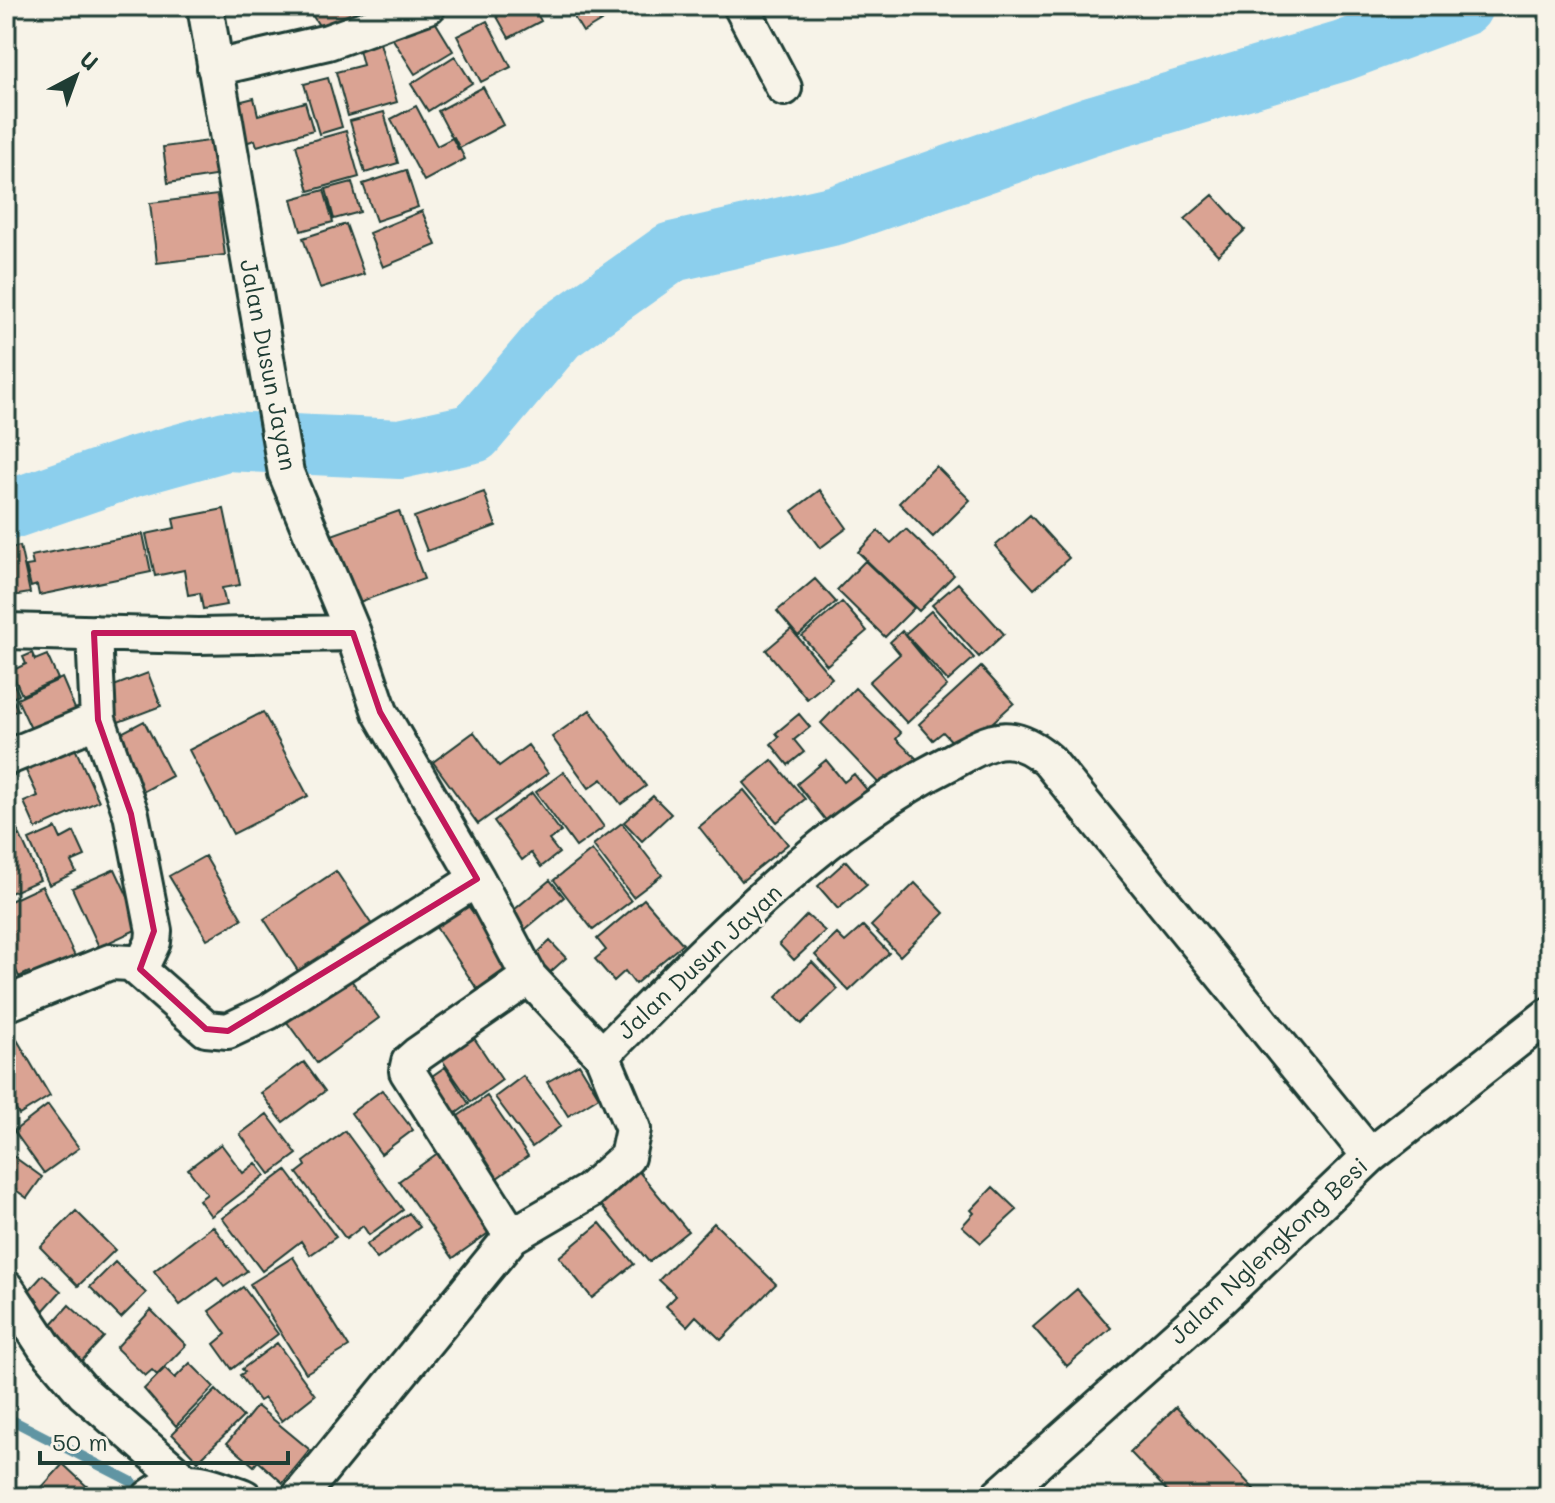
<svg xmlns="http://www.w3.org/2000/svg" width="1555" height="1503" viewBox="0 0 1555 1503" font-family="Mali,sans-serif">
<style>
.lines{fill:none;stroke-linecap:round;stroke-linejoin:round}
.stream{stroke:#6095a3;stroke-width:10}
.river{stroke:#8ccfed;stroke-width:60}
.building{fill:#daa393;stroke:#1f3d34;stroke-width:2}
.minor-casing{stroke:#1f3d34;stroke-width:40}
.minor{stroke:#f7f3e8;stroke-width:34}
.marked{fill:none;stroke:#c2185b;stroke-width:6;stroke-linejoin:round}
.labels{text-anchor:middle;stroke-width:6;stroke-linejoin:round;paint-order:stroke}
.street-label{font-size:24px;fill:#1f3d34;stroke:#f7f3e8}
</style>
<rect width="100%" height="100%" fill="#f7f3e8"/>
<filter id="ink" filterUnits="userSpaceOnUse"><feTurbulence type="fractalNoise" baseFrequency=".0125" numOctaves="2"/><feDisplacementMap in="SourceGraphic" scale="16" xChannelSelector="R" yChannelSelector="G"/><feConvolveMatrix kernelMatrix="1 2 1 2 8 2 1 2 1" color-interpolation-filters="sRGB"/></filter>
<g filter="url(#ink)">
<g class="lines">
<path class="stream" d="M6,1417L132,1482"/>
<path class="river" d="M6,511L133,467L226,441L400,449L474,433L558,333L672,252L836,215L1091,126L1343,51L1463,6"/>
</g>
<path class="building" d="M315,6H363L366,11L327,38L309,10Z
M491,6H533L541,21L509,38Z
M567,6H598L606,18L583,32Z
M428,10L453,51L415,74L389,33Z
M487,21L511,67L481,82L457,36Z
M378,36L397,102L348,116L336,72L363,65L357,42Z
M455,56L472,83L428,111L411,84Z
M328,78L342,127L319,134L304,84Z
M483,87L503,125L458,149L438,111Z
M254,98L258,115L305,102L313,130L257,146L255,140L245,143L234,103Z
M416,106L437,146L454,137L465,159L424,181L391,119Z
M384,112L398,163L365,173L350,121Z
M346,131L359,177L309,191L296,145Z
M216,140L221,175L168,183L163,147Z
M406,170L418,207L376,221L363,184Z
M352,182L360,212L334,219L326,189Z
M324,190L333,222L301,231L292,199Z
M217,195L225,255L157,263L150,203Z
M1213,195L1245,230L1218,255L1185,219Z
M422,211L436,245L383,267L369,233Z
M346,224L364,274L320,288L303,238Z
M936,466L970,500L933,537L899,503Z
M820,490L847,528L820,548L792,511Z
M484,492L496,526L427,551L414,517Z
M224,509L240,585L222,588L226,605L203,609L200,593L188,595L184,570L155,576L146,534L175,528L173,519Z
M399,511L424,579L351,605L326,537Z
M1030,515L1069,558L1034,589L995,546Z
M906,529L954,575L919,611L858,552L878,531L891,543Z
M143,534L151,572L39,595L37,585L31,587L26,566L33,565L31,556Z
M20,546L30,593L6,597V549Z
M865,561L914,608L885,637L837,590Z
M815,579L836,602L798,636L777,611Z
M958,583L1004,634L979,657L932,605Z
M842,602L867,631L827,665L802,636Z
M931,611L974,658L948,681L905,634Z
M791,629L832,678L807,699L766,650Z
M902,631L947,686L907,723L869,682L900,654L890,642Z
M32,653L35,660L47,655L58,679L22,695L11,671L26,664L23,657Z
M981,667L1014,703L961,751L943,732L933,740L919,724Z
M6,668L19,695L12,698L18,710L6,715Z
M148,673L161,706L116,723L103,690Z
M62,678L76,711L32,731L17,699Z
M855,688L901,733L896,739L917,759L886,791L821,723Z
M590,710L646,786L621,804L602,779L589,788L552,737Z
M263,712L308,796L233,834L189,750Z
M799,714L810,727L794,740L804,752L788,765L771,744L779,737L776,733Z
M144,721L172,776L139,794L110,739Z
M474,732L499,766L528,745L548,773L478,824L433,762Z
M69,735L99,801L36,829L24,802L38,796L20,758Z
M772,760L805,799L777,822L744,783Z
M826,760L844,782L854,774L872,796L832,828L797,784Z
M564,772L604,827L576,847L536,792Z
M744,790L788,844L742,881L699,827Z
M532,793L561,832L549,840L559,853L541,867L531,853L522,860L494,821Z
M653,796L671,814L642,841L624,822Z
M6,806L19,833L6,839Z
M622,823L662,875L633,897L593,845Z
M56,828L61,839L74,832L85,856L71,862L76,872L49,885L29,840Z
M20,835L40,880L6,895V841Z
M592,850L631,901L593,930L554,880Z
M205,856L242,919L207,939L169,876Z
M846,861L867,885L838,909L818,886Z
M115,869L142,927L99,947L72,888Z
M336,871L376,931L304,980L264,919Z
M550,880L564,897L516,937L502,920Z
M915,883L944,913L900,956L871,926Z
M42,886L79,965L35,985L29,972L19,977L14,966L6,970V903Z
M644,899L683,944L635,984L625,971L614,981L595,959L606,950L597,939Z
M466,903L511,965L477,989L434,924Z
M807,915L825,931L794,960L779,944Z
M863,926L889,953L849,991L815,955L837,934L845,942Z
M550,941L566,958L547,975L532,958Z
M812,962L838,989L801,1024L776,997Z
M343,969L379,1018L317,1063L281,1014Z
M472,1035L502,1080L471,1102L440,1057Z
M16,1038L50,1096L19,1115L6,1093V1044Z
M304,1062L325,1091L283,1122L261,1093Z
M579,1064L599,1097L568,1116L547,1082Z
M445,1067L469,1104L444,1122L419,1085Z
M523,1076L561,1126L532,1147L495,1097Z
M382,1090L413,1130L381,1154L351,1113Z
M487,1096L528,1156L490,1183L448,1123Z
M48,1105L79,1148L44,1173L14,1131Z
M267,1114L297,1154L270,1174L240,1134Z
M345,1131L403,1210L369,1235L363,1226L346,1239L297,1173L306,1166L304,1162Z
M221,1144L243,1173L256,1163L265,1175L211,1216L199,1200L207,1194L188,1169Z
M442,1150L497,1227L453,1258L399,1181Z
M6,1151L42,1177L27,1198L6,1183Z
M636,1168L688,1231L649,1262L596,1199Z
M286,1170L336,1237L310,1255L301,1241L262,1271L222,1218Z
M993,1187L1017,1210L981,1243L962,1226L974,1213L971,1210Z
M76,1211L115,1250L78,1286L40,1247Z
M409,1213L420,1227L377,1259L366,1245Z
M600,1223L634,1264L592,1298L559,1257Z
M714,1223L776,1284L721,1340L696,1316L687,1326L666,1306L676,1296L659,1280Z
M213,1226L247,1271L224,1287L217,1278L180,1305L154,1271Z
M293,1257L349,1347L306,1373L250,1284Z
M115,1262L146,1293L121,1318L90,1287Z
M43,1275L61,1291L43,1311L25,1295Z
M243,1287L278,1334L232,1369L214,1344L226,1334L209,1311Z
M1077,1289L1111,1328L1067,1366L1033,1327Z
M69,1305L104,1337L78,1365L43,1334Z
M151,1310L186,1345L157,1375L152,1370L145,1376L116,1348Z
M277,1343L315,1395L282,1421L264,1398L259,1401L240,1375L245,1372L242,1369Z
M190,1363L214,1387L176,1426L144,1389L165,1368L175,1378Z
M216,1390L243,1417L198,1461L172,1434Z
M257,1406L310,1450L283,1483L258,1461L254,1466L227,1443Z
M1176,1407L1254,1489L1246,1497H1173L1130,1452Z
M63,1464L95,1494L92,1497H33Z"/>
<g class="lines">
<g class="minor-casing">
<path id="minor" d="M205,6L286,473L353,633L380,712L477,879L529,977L602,1055L633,1129L627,1157L589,1191L512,1236L299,1497
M741,6L784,88
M215,68L328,42L428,6
M6,631L198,636L353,633
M94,633L98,720L131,814L154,931L153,942L140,969
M6,758L98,720
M6,1004L110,962L131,963L206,1029L228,1031L268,1012L477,879
M602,1055C703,954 821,827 949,763C963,756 978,746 993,742C1013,736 1033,747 1048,760L1370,1156
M512,1236L407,1071L409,1062L417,1055L529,977
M6,1288L45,1347L84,1393L185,1481
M150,1497C184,1471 207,1484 244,1497
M998,1497L1221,1298L1370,1156L1549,1015"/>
</g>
<use href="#minor" class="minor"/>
</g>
</g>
<path class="marked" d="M94,633H353L380,712L477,879L228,1031L206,1029L140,969L154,931L131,814L98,720Z"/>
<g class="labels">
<g class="street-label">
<text transform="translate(268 365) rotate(79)" y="8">Jalan Dusun Jayan</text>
<text transform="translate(700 962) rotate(-43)" y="8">Jalan Dusun Jayan</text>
<text transform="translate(1269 1251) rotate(-43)" y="8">Jalan Nglengkong Besi</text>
</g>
</g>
<rect width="1555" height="1503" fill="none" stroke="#f7f3e8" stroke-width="32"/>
<rect x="16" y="16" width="1523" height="1471" fill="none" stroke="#1f3d34" stroke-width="3" filter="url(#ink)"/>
<g transform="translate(76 76) rotate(41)" stroke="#f7f3e8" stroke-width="6" paint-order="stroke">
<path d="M0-6L14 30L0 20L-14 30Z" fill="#1f3d34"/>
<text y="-12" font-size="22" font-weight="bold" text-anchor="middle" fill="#1f3d34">U</text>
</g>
<path d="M40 1451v12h248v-12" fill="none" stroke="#1f3d34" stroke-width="4"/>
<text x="52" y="1451" font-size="24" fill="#1f3d34" stroke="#f7f3e8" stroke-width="6" paint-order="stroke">50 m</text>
</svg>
